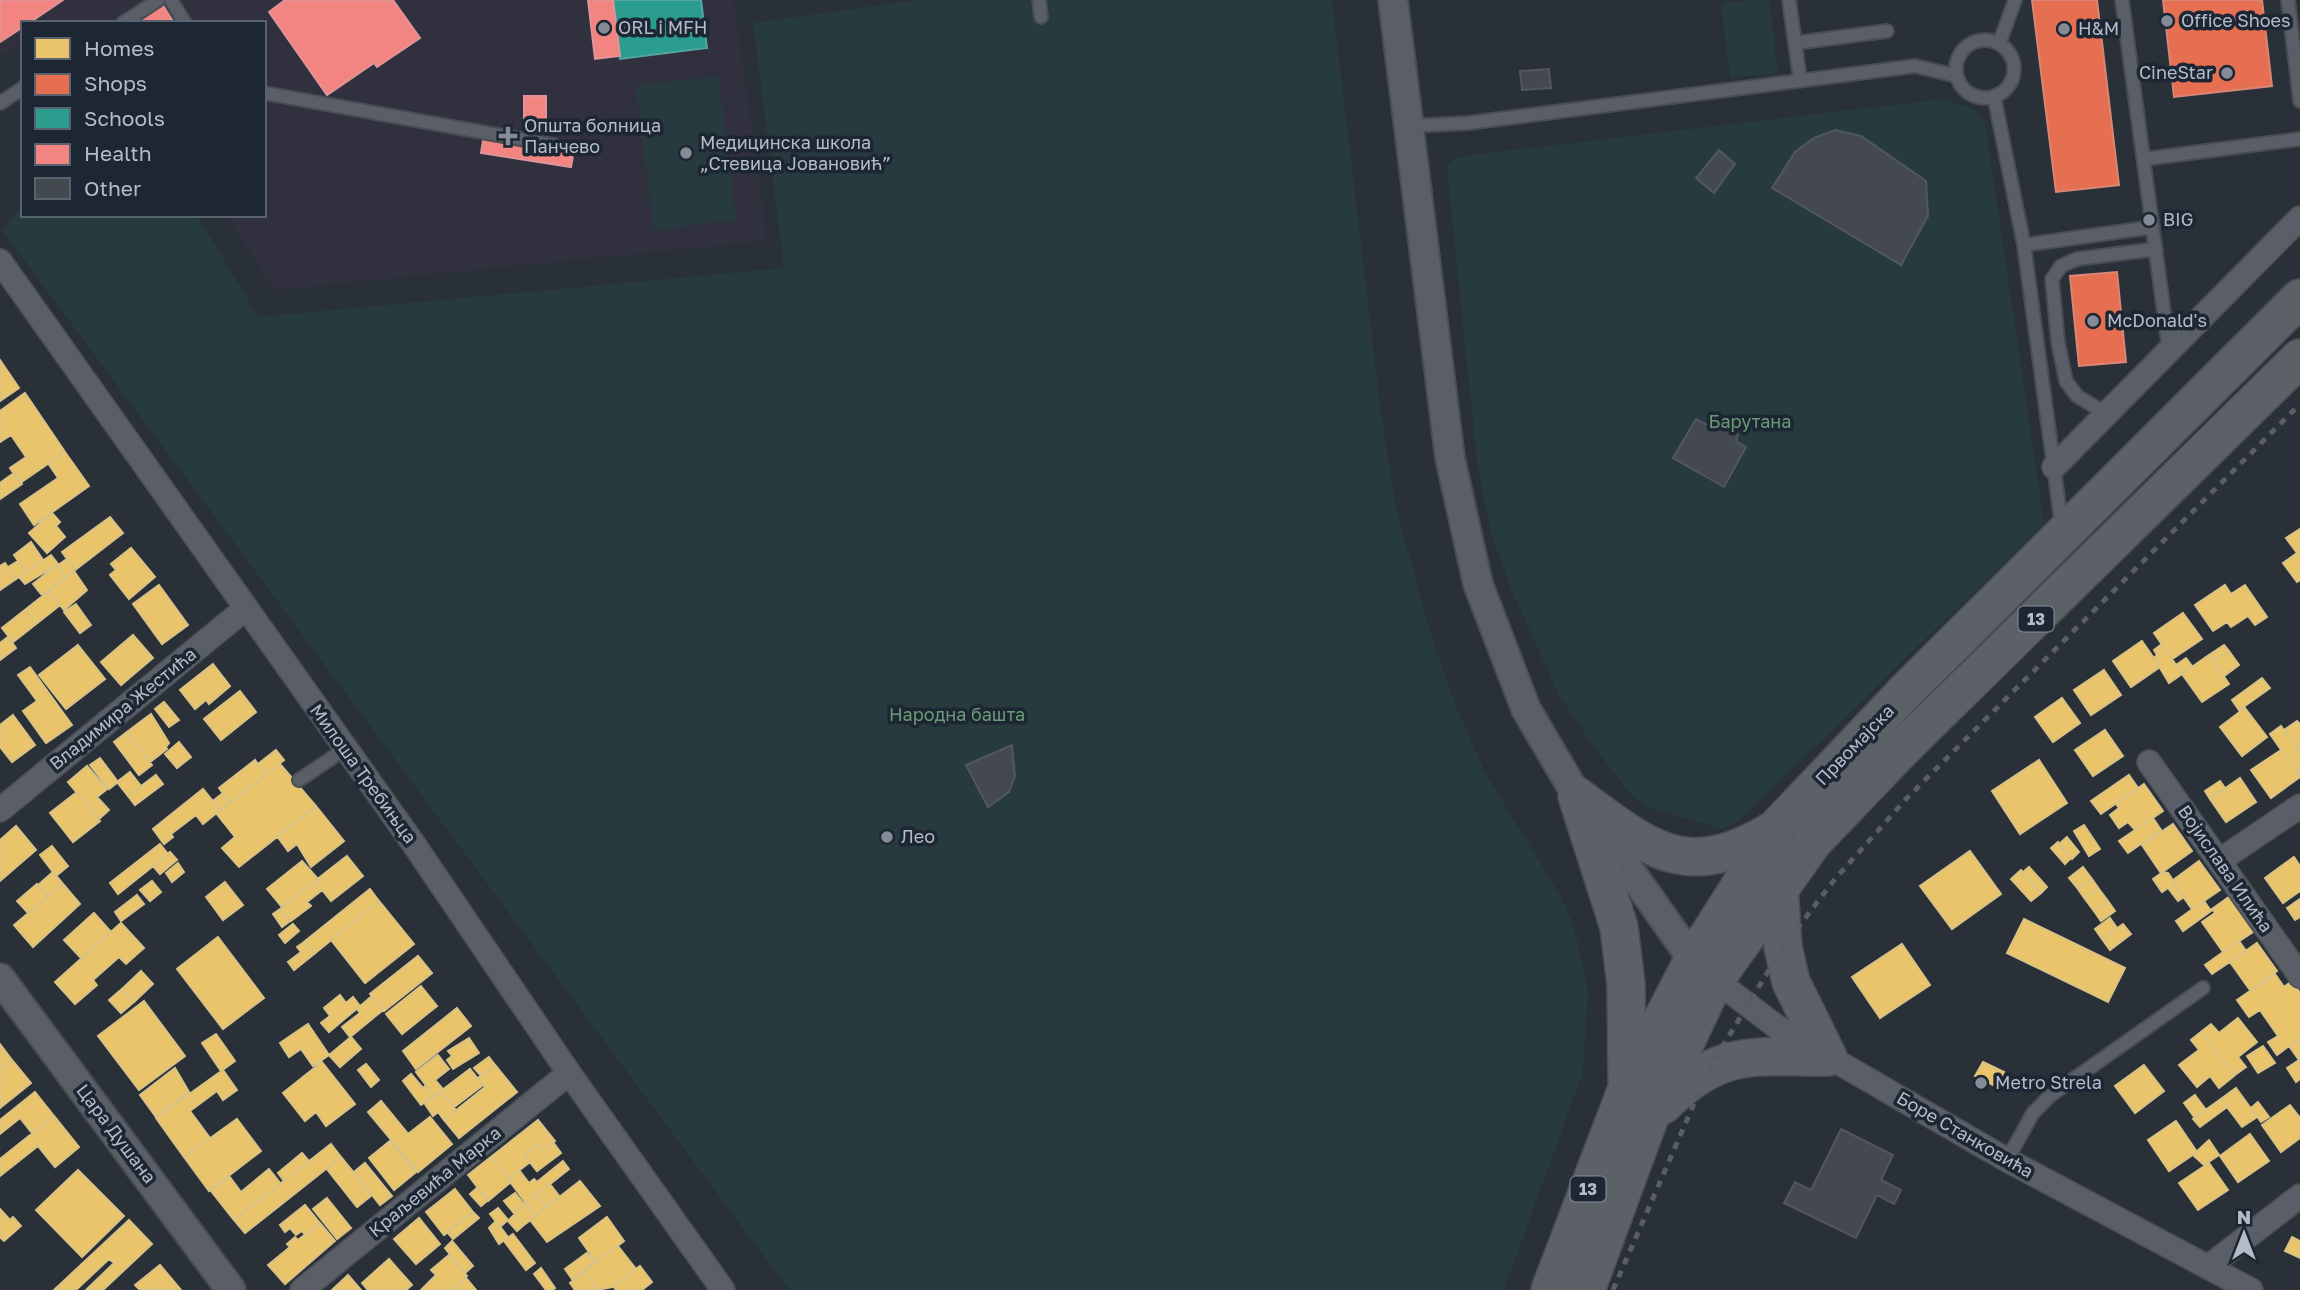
<svg xmlns="http://www.w3.org/2000/svg" width="2300" height="1290" viewBox="0 0 2300 1290" font-family="'Golos Text',sans-serif">
<style>
.medical{fill:#31303e}
.green{fill:#273a3e}
.homes{fill:#e9c46a;stroke:#d9c286;stroke-width:2}
.shops{fill:#e76f51;stroke:#d88675;stroke-width:2}
.schools{fill:#2a9d8f;stroke:#53a6a0;stroke-width:2}
.health{fill:#f28482;stroke:#df9597;stroke-width:2}
.building{fill:#444950;stroke:#52575f;stroke-width:2}
.lines{fill:none;stroke-linecap:round;stroke-linejoin:round}
.service-casing{stroke:#484c53;stroke-width:16}
.minor-casing{stroke:#484c53;stroke-width:26}
.tertiary-casing{stroke:#484c53;stroke-width:32}
.primary-casing{stroke:#484c55;stroke-width:40}
.service{stroke:#5a5e66;stroke-width:12}
.minor{stroke:#5a5e66;stroke-width:23}
.tertiary{stroke:#5a5e66;stroke-width:28}
.primary{stroke:#5c6168;stroke-width:37}
.rail{stroke:#595d64;stroke-width:5;stroke-dasharray:7 7;stroke-linecap:butt}
.poi-dot{fill:#848b96;stroke:#1d2633;stroke-width:2.5}
.labels{text-anchor:middle;stroke-width:7;stroke-linejoin:round;paint-order:stroke}
.shield{fill:#1d2633;stroke:#878f9c;stroke-width:2}
.shield-label{font-size:16px;font-weight:bold;fill:#b4bcc9}
.poi-label{font-size:18px;fill:#b4bcc9;stroke:#1d2633;text-anchor:start}
.park-label{font-size:18px;fill:#6b9a76;stroke:#1d2633}
.street-label{font-size:18px;fill:#b4bcc9;stroke:#1d2633}
</style>
<rect width="100%" height="100%" fill="#2a3038"/>
<path class="medical" d="M0,0H734L767,241L274,290L227,215H264V23H23V50L18,45L0,56Z"/>
<path class="green" d="M917,0H1332L1381,413L1397,512L1431,634L1456,707L1485,772L1559,894L1574,926L1588,992L1583,1072L1504,1290H789L2,230L23,205V215H197L258,317L784,268L753,23Z
M1750,0H1769L1778,73L1730,78L1721,4Z
M718,76L736,220L654,230L636,86Z
M1943,99L1974,109L1985,122L2044,523L1741,819L1722,829L1644,806L1633,797L1594,747L1559,695L1510,587L1490,530L1477,462L1447,167L1454,159L1471,155Z"/>
<path class="homes" d="M0,360L19,388L0,401Z
M25,393L65,452L20,483L10,468L26,457L11,435L0,442V411Z
M65,452L89,486L34,525L20,504L58,478L48,463Z
M14,473L22,484L0,499V483Z
M52,513L60,522L56,526L65,537L47,553L29,533Z
M110,517L123,533L75,570L62,552Z
M2300,529V580L2297,582L2283,563L2297,553L2286,538Z
M31,542L43,560L26,572L14,555Z
M131,548L155,577L129,599L110,575L116,570L111,564Z
M51,555L58,564L25,584L19,577Z
M67,559L75,570L66,577L57,566Z
M18,561L26,572L16,579L8,567Z
M5,563L16,579L0,590V566Z
M57,565L66,577L44,594H41L33,584Z
M74,571L87,590L64,610L49,591Z
M159,585L188,625L162,644L133,604Z
M2225,585L2231,594L2245,585L2267,617L2255,625L2248,616L2231,627L2227,622L2213,631L2195,605Z
M49,591L60,605L36,624L25,610Z
M76,604L91,625L80,633L64,612Z
M25,610L36,624L13,642L2,628Z
M2183,613L2202,639L2172,659L2154,633Z
M133,635L153,658L121,685L101,662Z
M8,637L16,648L0,660V643Z
M2142,641L2160,667L2131,687L2113,661Z
M2162,644L2182,674L2169,683L2154,658L2157,655L2154,650Z
M78,645L105,679L66,709L39,675Z
M2224,645L2229,651L2213,661L2209,655Z
M2229,651L2239,665L2224,676L2213,661Z
M2209,655L2229,684L2202,702L2182,674Z
M2186,658L2192,666L2182,674L2176,665Z
M213,664L230,686L209,704L206,700L195,709L180,690Z
M30,667L72,725L46,743L23,711L37,701L18,675Z
M2104,670L2121,695L2091,715L2074,690Z
M2262,678L2270,688L2239,710L2232,700Z
M240,691L256,712L221,740L204,719Z
M2062,698L2080,723L2053,742L2035,717Z
M164,702L179,720L169,727L155,709Z
M2245,708L2267,737L2242,756L2220,727Z
M151,714L169,743L166,747L167,749L150,762L127,732Z
M13,715L35,745L12,762L0,747V725Z
M2297,721L2300,724V753L2284,730Z
M2281,726L2300,753L2299,775L2270,734Z
M2105,730L2123,756L2093,776L2075,750Z
M127,732L152,765L139,775L114,742Z
M179,742L191,757L177,768L165,754Z
M276,750L284,760L266,775L258,764Z
M2281,750L2300,777L2271,798L2251,770Z
M100,758L118,782L109,789L90,765Z
M255,760L266,775L230,803L219,788Z
M2039,760L2067,803L2020,834L1992,791Z
M280,764L316,806L239,867L222,848L235,837L216,813Z
M87,766L107,789L97,797L109,810L99,819L68,782Z
M130,772L141,786L128,796L117,782Z
M156,775L163,784L135,805L128,796Z
M2129,775L2138,788L2101,814L2091,801Z
M2240,778L2256,802L2226,822L2210,799Z
M2220,781L2225,788L2210,799L2205,791Z
M2144,784L2163,811L2135,830L2128,822L2119,828L2110,815L2119,808L2116,804Z
M203,789L220,810L203,824L196,815L171,834L173,837L164,844L153,829Z
M77,792L100,821L73,842L50,813Z
M223,793L230,803L220,810L213,801Z
M316,806L344,841L311,867L297,844L288,851L277,836Z
M2153,818L2161,830L2128,853L2119,841Z
M2173,824L2192,851L2161,873L2142,845Z
M2084,825L2100,849L2089,856L2074,831Z
M16,826L36,850L0,881V840Z
M2067,837L2079,852L2072,859L2059,844Z
M2058,842L2071,858L2065,864L2051,848Z
M160,844L168,854L118,894L110,883Z
M52,846L68,866L56,876L40,855Z
M1970,851L2001,894L1952,929L1920,886Z
M170,852L177,860L160,874L153,866Z
M347,856L363,876L331,901L315,881Z
M2294,857L2300,866V891L2283,903L2265,878Z
M302,861L318,879L282,907L267,889Z
M2199,861L2220,890L2192,909L2172,881Z
M178,863L184,872L172,882L166,873Z
M2029,867L2047,887L2041,893L2023,872Z
M2083,867L2092,879L2078,889L2069,878Z
M2021,870L2041,893L2031,901L2011,879Z
M53,872L63,884L48,897L38,885Z
M2163,872L2168,873L2184,897L2178,901L2168,888L2162,892L2153,879Z
M2092,879L2099,889L2085,899L2078,889Z
M152,881L161,892L150,901L140,890Z
M315,881L322,890L307,902L311,906L291,921L280,909Z
M225,882L243,905L223,920L206,897Z
M37,884L48,897L28,913L17,901Z
M63,884L80,904L33,947L14,925Z
M370,889L379,901L314,954L304,942Z
M2099,889L2108,901L2094,911L2085,899Z
M137,895L144,904L121,921L115,912Z
M2229,897L2253,932L2223,952L2202,922L2215,913L2212,909Z
M2300,899V917L2295,920L2287,908Z
M379,901L414,944L365,983L331,940Z
M2108,901L2115,911L2101,921L2094,911Z
M2204,901L2211,911L2183,931L2176,921Z
M280,909L290,921L282,927L273,914Z
M94,913L111,932L82,959L64,940Z
M2110,918L2117,928L2102,939L2095,929Z
M2024,919L2125,968L2108,1002L2007,953Z
M121,923L144,948L126,964L119,957L93,980L97,985L75,1004L55,982Z
M293,924L299,931L285,943L279,935Z
M2123,924L2131,934L2110,950L2102,939Z
M218,937L264,998L223,1029L177,969Z
M2239,941L2246,951L2212,974L2205,965Z
M304,942L314,954L294,970L288,962L301,952L297,947Z
M2257,943L2277,971L2250,990L2230,962Z
M1902,944L1930,985L1880,1018L1852,977Z
M418,956L432,973L384,1011L370,994Z
M141,971L153,984L134,1002L122,989Z
M2275,974L2284,987L2292,981L2300,993V1038L2277,1055L2268,1042L2278,1036L2260,1010L2249,1017L2237,1000Z
M421,986L437,1006L402,1034L386,1014Z
M122,989L134,1002L121,1013L109,1000Z
M340,995L346,1003L353,997L360,1006L329,1032L321,1023L330,1016L324,1008Z
M372,996L383,1010L350,1037L342,1027L360,1013L357,1009Z
M144,1001L185,1056L139,1090L98,1036Z
M457,1008L471,1026L416,1069L403,1051Z
M2238,1018L2257,1042L2238,1057L2246,1067L2235,1075L2201,1032L2211,1024L2219,1033Z
M308,1024L329,1055L313,1066L301,1049L289,1057L280,1043Z
M2201,1032L2235,1075L2219,1088L2210,1076L2197,1087L2179,1065L2199,1050L2191,1040Z
M216,1034L235,1061L221,1071L202,1043Z
M351,1037L361,1049L340,1067L329,1055Z
M469,1038L479,1053L453,1069L447,1060L452,1056L448,1051Z
M2300,1038V1079L2296,1082L2287,1068L2299,1060L2289,1046Z
M0,1044L12,1060L0,1070Z
M2263,1046L2275,1063L2258,1073L2247,1056Z
M438,1055L449,1069L435,1080L443,1089L434,1096L416,1072Z
M489,1057L495,1065L481,1076L474,1068Z
M12,1060L31,1083L0,1108V1070Z
M322,1062L355,1104L326,1126L316,1112L305,1121L283,1093Z
M1983,1062L2004,1072L1997,1087L1975,1076Z
M366,1064L379,1080L371,1087L358,1070Z
M495,1065L517,1092L459,1138L444,1120L485,1087L478,1078Z
M2144,1065L2164,1091L2135,1113L2115,1086Z
M175,1068L189,1092L156,1117L140,1095Z
M470,1069L483,1085L454,1107L441,1091Z
M223,1070L237,1090L223,1100L217,1091L190,1111L210,1138L184,1157L156,1118Z
M411,1074L423,1088L426,1085L434,1096L421,1105L403,1081Z
M2236,1088L2257,1117L2242,1127L2221,1099Z
M441,1091L456,1110L444,1120L438,1112L433,1116L425,1104Z
M35,1092L54,1116L32,1133L20,1118L0,1134V1120Z
M2195,1095L2206,1110L2195,1118L2184,1103Z
M2221,1099L2227,1107L2200,1127L2193,1119Z
M381,1101L408,1134L430,1117L452,1144L418,1172L368,1112Z
M2258,1102L2269,1117L2261,1122L2251,1108Z
M2290,1105L2300,1118V1138L2281,1152L2262,1125Z
M54,1116L79,1147L55,1167L38,1146L0,1176V1159Z
M237,1119L261,1151L209,1191L184,1157Z
M538,1120L555,1141L543,1150L539,1144L524,1155L530,1162L508,1179L491,1157Z
M2176,1121L2197,1152L2169,1171L2148,1140Z
M2250,1134L2269,1161L2238,1182L2220,1156Z
M2209,1140L2219,1155L2204,1165L2193,1155Z
M390,1141L416,1172L394,1190L369,1158Z
M553,1142L561,1153L537,1171L524,1155L539,1144L543,1150Z
M331,1144L341,1157L245,1233L234,1220Z
M302,1153L309,1161L284,1181L278,1173Z
M341,1157L372,1195L357,1207L326,1168Z
M491,1157L511,1182L488,1201L468,1175Z
M563,1161L569,1169L526,1203L508,1179L519,1170L529,1183L534,1179L537,1182Z
M365,1163L392,1196L380,1205L354,1172Z
M2209,1163L2228,1190L2198,1210L2179,1183Z
M269,1169L281,1184L234,1220L211,1191L229,1176L241,1192Z
M78,1170L124,1216L82,1257L36,1210Z
M580,1181L600,1206L547,1242L530,1220Z
M550,1184L560,1197L547,1207L537,1195Z
M478,1187L488,1200L481,1206L470,1194Z
M455,1189L473,1212L444,1235L426,1212Z
M515,1193L524,1204L513,1212L504,1201Z
M537,1195L547,1207L536,1216L526,1203Z
M327,1198L351,1228L337,1239L313,1209Z
M525,1203L536,1216L524,1225L513,1212Z
M305,1205L320,1223L305,1235L302,1231L296,1235L290,1228L285,1232L280,1225Z
M498,1208L508,1220L500,1227L490,1214Z
M0,1209L10,1220L13,1217L21,1226L4,1241L0,1237Z
M473,1212L479,1218L453,1239L447,1232Z
M515,1214L524,1225L517,1231L508,1221Z
M607,1217L624,1241L596,1262L579,1238Z
M419,1218L440,1244L416,1264L394,1239Z
M129,1220L152,1244L103,1290H86L114,1263L109,1259L76,1290H54Z
M496,1221L508,1237L499,1244L489,1228Z
M320,1223L335,1241L285,1284L268,1265L290,1247L287,1244L295,1237L298,1240Z
M513,1234L535,1263L526,1270L504,1241Z
M2292,1237L2300,1241V1258L2285,1251Z
M452,1241L473,1266L465,1273L445,1248Z
M618,1246L636,1269L612,1287L598,1290L584,1271Z
M587,1253L594,1262L572,1279L565,1269Z
M449,1255L467,1276L451,1290H421L436,1275L431,1270Z
M389,1259L412,1285L406,1290H368L362,1283Z
M160,1265L181,1290L139,1289L135,1285Z
M640,1266L652,1282L642,1290H616L613,1286Z
M541,1268L555,1288L552,1290H546L534,1274Z
M584,1272L598,1290H575L570,1283Z
M348,1275L361,1290H332Z
M466,1278L476,1290H451Z"/>
<path class="shops" d="M2032,0H2097L2119,185L2056,192Z
M2163,0H2262L2272,86L2174,97Z
M2117,272L2126,362L2079,366L2070,276Z"/>
<path class="schools" d="M613,0H701L707,48L620,59Z"/>
<path class="health" d="M0,0H63L29,23H23V27L0,42Z
M285,0H393L420,38L377,67L374,63L327,95L269,12Z
M588,0H613L620,56L595,59Z
M162,4L174,23H131Z
M524,96H546V121H524Z
M484,135L574,150L571,167L481,153Z"/>
<path class="building" d="M1549,69L1551,88L1522,90L1520,71Z
M1835,130L1861,136L1926,181L1928,216L1901,265L1772,188L1795,152L1814,138Z
M1719,150L1735,164L1714,193L1696,178Z
M1696,419L1709,426L1712,420L1738,435L1736,441L1746,447L1724,487L1673,458Z
M1012,745L1015,776L1009,792L988,807L966,765Z
M1841,1129L1893,1155L1881,1180L1901,1190L1894,1204L1877,1195L1856,1238L1784,1203L1795,1182L1811,1190Z"/>
<g class="lines">
<g class="service-casing">
<path id="service" d="M171,0L185,23
M1039,0L1041,17
M1789,0L1800,79
M2122,0L2169,350
M2288,0L2300,101
M123,23L158,0
M1956 69a29 29 0 1 1 58 0a29 29 0 1 1-58 0Z
M1795,43L1887,31
M1999,44L2015,0
M264,93L554,145
M1994,96L2024,245L2062,528
M0,103L23,88
M1409,126L1468,123L1915,66L1957,76
M2144,159L2300,139
M2024,245L2153,227
M2107,414L2077,396L2066,381L2058,342L2052,279L2061,266L2077,259L2156,249
M299,780L345,749
M2007,1160L2033,1113L2051,1095L2203,988"/>
</g>
<g class="minor-casing">
<path id="minor" d="M0,261L413,843L569,1073L723,1290
M2054,467L2300,218
M2149,762L2300,976
M0,810L245,609
M2219,861L2300,806
M1715,980L1777,1027L2007,1160L2251,1290
M2208,1267L2300,1196
M302,1290L569,1073"/>
</g>
<g class="tertiary-casing">
<path id="tertiary" d="M1393,0L1450,458L1478,584L1526,709L1577,796L1693,960L1705,971
M0,978L231,1290"/>
</g>
<g class="primary-casing">
<path id="primary" d="M1577,796L1619,927L1626,984L1627,1080
M1577,796C1652,851 1686,883 1775,829
M1663,1105C1720,1048 1753,1057 1828,1057L1791,982L1783,947L1779,887
M1550,1290L1627,1088L1693,960L1778,826L1905,692L2300,298
M1586,1290L1649,1119L1715,980L1813,842L1902,749L2300,358"/>
</g>
<use href="#service" class="service"/>
<use href="#minor" class="minor"/>
<use href="#tertiary" class="tertiary"/>
<use href="#primary" class="primary"/>
<path class="rail" d="M1613,1290L1710,1067L1783,947L1835,879L1907,798L2300,404"/>
</g>
<g class="poi-dot">
<circle cx="2167" cy="21" r="7"/>
<circle cx="604" cy="28" r="7"/>
<circle cx="2064" cy="29" r="7"/>
<circle cx="2227" cy="73" r="7"/>
<path d="M504.5 125.5h7v7h7v7h-7v7h-7v-7h-7v-7h7z"/>
<circle cx="686" cy="153" r="7"/>
<circle cx="2149" cy="220" r="7"/>
<circle cx="2093" cy="321" r="7"/>
<circle cx="887" cy="837" r="7"/>
<circle cx="1981" cy="1083" r="7"/>
</g>
<g class="labels">
<g class="shield">
<rect x="2018.5" y="606.5" width="35" height="25" rx="5"/>
<rect x="1570.5" y="1176.5" width="35" height="25" rx="5"/>
</g>
<g class="shield-label">
<text x="2036" y="625">13</text>
<text x="1588" y="1195">13</text>
</g>
<g class="poi-label">
<text x="2181" y="27">Office Shoes</text>
<text x="618" y="34">ORL i MFH</text>
<text x="2078" y="35">H&amp;M</text>
<text x="2213" y="79" text-anchor="end">CineStar</text>
<text x="524" y="132">Општа болница<tspan x="524" dy="21">Панчево</tspan></text>
<text x="700" y="149">Медицинска школа<tspan x="700" dy="21">„Стевица Јовановић”</tspan></text>
<text x="2163" y="226">BIG</text>
<text x="2107" y="327">McDonald's</text>
<text x="901" y="843">Лео</text>
<text x="1995" y="1089">Metro Strela</text>
</g>
<g class="park-label">
<text x="1750" y="428">Барутана</text>
<text x="957" y="721">Народна башта</text>
</g>
<g class="street-label">
<text transform="translate(123 709) rotate(-39)" y="6">Владимира Жестића</text>
<text transform="translate(1855 745) rotate(-46)" y="6">Првомајска</text>
<text transform="translate(363 774) rotate(54)" y="6">Милоша Требињца</text>
<text transform="translate(2225 869) rotate(55)" y="6">Војислава Илића</text>
<text transform="translate(116 1134) rotate(53)" y="6">Цара Душана</text>
<text transform="translate(1965 1135) rotate(30)" y="6">Боре Станковића</text>
<text transform="translate(435 1182) rotate(-39)" y="6">Краљевића Марка</text>
</g>
</g>
<rect x="21" y="21" width="245" height="196" fill="#1d2633" stroke="#59626f" stroke-width="2"/>
<rect x="35" y="38" width="35" height="21" fill="#e9c46a" stroke="#59626f" stroke-width="2"/>
<text x="84" y="56" font-size="21" fill="#b4bcc9">Homes</text>
<rect x="35" y="74" width="35" height="21" fill="#e76f51" stroke="#59626f" stroke-width="2"/>
<text x="84" y="91" font-size="21" fill="#b4bcc9">Shops</text>
<rect x="35" y="108" width="35" height="21" fill="#2a9d8f" stroke="#59626f" stroke-width="2"/>
<text x="84" y="126" font-size="21" fill="#b4bcc9">Schools</text>
<rect x="35" y="144" width="35" height="21" fill="#f28482" stroke="#59626f" stroke-width="2"/>
<text x="84" y="161" font-size="21" fill="#b4bcc9">Health</text>
<rect x="35" y="178" width="35" height="21" fill="#444950" stroke="#59626f" stroke-width="2"/>
<text x="84" y="196" font-size="21" fill="#b4bcc9">Other</text>
<g transform="translate(2244 1234)" stroke="#1d2633" stroke-width="5" paint-order="stroke">
<path d="M0-5L12 26L0 18L-12 26Z" fill="#b4bcc9"/>
<text y="-10" font-size="19" font-weight="bold" text-anchor="middle" fill="#b4bcc9">N</text>
</g>
</svg>
